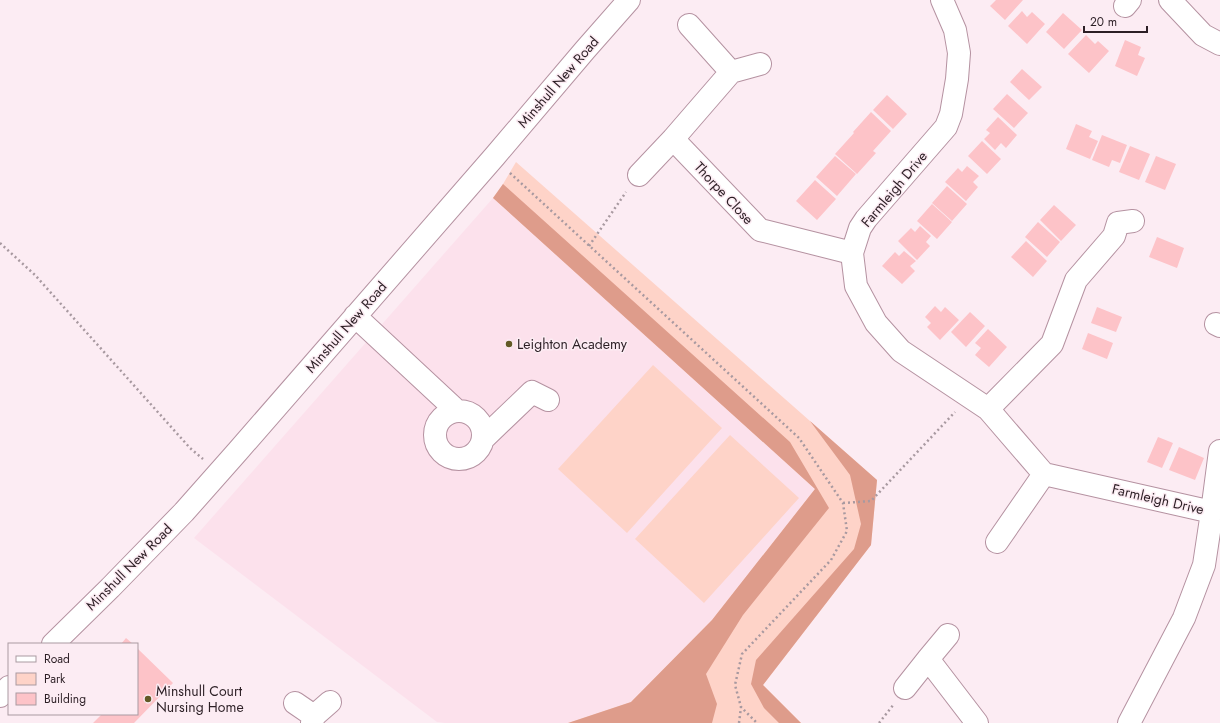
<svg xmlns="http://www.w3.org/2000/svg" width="1220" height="723" viewBox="0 0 1220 723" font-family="Jost,sans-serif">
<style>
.built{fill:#fce1ec}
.green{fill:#fed3c8}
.forest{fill:#de9c8b}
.building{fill:#fdc3c8}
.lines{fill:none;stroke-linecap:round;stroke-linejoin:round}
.minor-casing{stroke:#b592a1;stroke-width:24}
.path{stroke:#a899a0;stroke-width:2.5;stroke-dasharray:2 3;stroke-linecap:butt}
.minor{stroke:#fff;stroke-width:22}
.poi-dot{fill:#625925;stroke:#fcecf3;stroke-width:1.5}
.labels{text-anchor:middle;stroke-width:3;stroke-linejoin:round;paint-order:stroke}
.street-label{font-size:14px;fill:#2c1f25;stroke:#fcecf3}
.poi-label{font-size:14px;fill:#2c1f25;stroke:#fcecf3;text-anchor:start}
</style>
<rect width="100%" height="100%" fill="#fcecf3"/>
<path class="built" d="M493,198L815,489L712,620L631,702L568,723H445L437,722L194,538Z"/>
<path class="green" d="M516,162L877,480L871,545L763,685L801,723H568L631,702L712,620L815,489L493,198L503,184Z
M653,365L722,428L627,533L558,469Z
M730,435L799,498L704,603L635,539Z"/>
<path class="forest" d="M503,184L790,442L829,508L743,615L706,674L717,704L712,723H568L631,702L712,620L815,489L493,198Z
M810,421L877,480L871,545L763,685L801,723H779L764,708L751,684L756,660L854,549L861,524L850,475Z"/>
<path class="building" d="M996,0H1023L1005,20L990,6Z
M1022,11L1027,17L1032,12L1045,24L1027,44L1008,26Z
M1063,13L1082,30L1064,49L1046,32Z
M1086,35L1095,44L1098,41L1109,51L1089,73L1068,54Z
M1125,40L1141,47L1138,55L1145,58L1137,76L1115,66Z
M1022,69L1042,87L1029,100L1010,82Z
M1007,94L1028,113L1014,128L993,109Z
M887,95L907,114L893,129L873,110Z
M871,112L891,131L873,151L876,153L857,174L835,154L854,133L853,132Z
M998,117L1017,135L1006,148L1001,143L995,150L984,139L990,133L986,130Z
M1076,124L1092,131L1089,137L1098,141L1090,159L1066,149Z
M1102,135L1127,145L1120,163L1112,160L1109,167L1092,160Z
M982,141L1001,159L987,174L968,156Z
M1130,146L1150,154L1139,180L1119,172Z
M835,156L856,174L837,196L816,177Z
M1156,156L1176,164L1165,190L1145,182Z
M967,166L979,176L973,182L978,187L966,201L945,182L958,168L962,172Z
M815,180L836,199L817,220L796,201Z
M947,186L967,204L952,221L932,203Z
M932,204L952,222L937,239L917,221Z
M1054,205L1076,225L1061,241L1040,220Z
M1038,222L1060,242L1047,257L1025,237Z
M920,226L931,236L926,242L930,246L917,260L898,241L911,228L915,232Z
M1157,237L1184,248L1177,268L1149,257Z
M1026,241L1047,261L1033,277L1011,257Z
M904,251L916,261L910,266L915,271L902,284L882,266L895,252L899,256Z
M935,306L941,312L945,307L959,320L940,340L927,327L931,323L925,317Z
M1097,307L1122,317L1116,332L1091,323Z
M970,312L985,326L966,347L951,332Z
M988,329L1007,347L989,367L975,355L981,348L975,343Z
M1088,333L1113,343L1107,359L1082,349Z
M1158,437L1173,443L1162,468L1147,462Z
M1179,447L1204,458L1195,480L1169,470Z
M126,638L133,644H121Z
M137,648L173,683L134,723H93L102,714H137Z"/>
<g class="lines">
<g class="minor-casing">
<path id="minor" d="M942,0L955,30L959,53L957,79L951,114L946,127L866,219L860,228L852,253L856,286L876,323L901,351L988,409L1044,474L1212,512L1204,565L1184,618L1129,723
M1170,0L1203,35L1220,44
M1125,6L1130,0
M731,72L760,64
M673,139L760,230L852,253
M639,175L673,139L731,72L689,25
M355,316L456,410
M1216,324L1220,326
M988,409L1052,344L1076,280L1114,236L1118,223L1133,221
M435 435a24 24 0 1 1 48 0a24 24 0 1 1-48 0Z
M483,439L532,392L548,400
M1212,512L1220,451
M997,542L1044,474
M53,644L110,588L184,512L238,451L495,156L585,50L629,0
M928,659L977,723
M905,688L928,659L948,635
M0,696L9,687
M295,703L314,716
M312,723L314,716L330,702"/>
</g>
<path class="path" d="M510,173L799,438L843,503L847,531L831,560L742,654L735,685L741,707L757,723
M0,243L35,275L190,448L203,459
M589,246L626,192
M843,503L871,501L955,412
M739,723L741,707
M879,723L894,704"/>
<use href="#minor" class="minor"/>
</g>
<g class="poi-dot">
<circle cx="509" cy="344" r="4"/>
<circle cx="148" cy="699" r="4"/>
</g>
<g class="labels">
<g class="street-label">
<text transform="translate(558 82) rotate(-49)" y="5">Minshull New Road</text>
<text transform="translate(894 189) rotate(-50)" y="5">Farmleigh Drive</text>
<text transform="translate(724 193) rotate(47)" y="5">Thorpe Close</text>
<text transform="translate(346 327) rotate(-49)" y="5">Minshull New Road</text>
<text transform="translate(1158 499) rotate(13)" y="5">Farmleigh Drive</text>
<text transform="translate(129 567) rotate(-45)" y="5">Minshull New Road</text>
</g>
<g class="poi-label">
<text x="517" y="349">Leighton Academy</text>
<text x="156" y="696">Minshull Court<tspan x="156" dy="16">Nursing Home</tspan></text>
</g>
</g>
<rect x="8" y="643" width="130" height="72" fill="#fcecf3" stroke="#a99aa1"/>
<rect x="16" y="656" width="20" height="6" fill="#ffffff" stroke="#a99aa1"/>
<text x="44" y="663" font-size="12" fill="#2c1f25">Road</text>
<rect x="16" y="673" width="20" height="12" fill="#fed3c8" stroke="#a99aa1"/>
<text x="44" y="683" font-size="12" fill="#2c1f25">Park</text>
<rect x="16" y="693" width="20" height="12" fill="#fdc3c8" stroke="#a99aa1"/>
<text x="44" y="703" font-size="12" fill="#2c1f25">Building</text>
<path d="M1084 26v6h63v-6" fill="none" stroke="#2c1f25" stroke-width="2"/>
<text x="1090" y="26" font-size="12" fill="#2c1f25" stroke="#fcecf3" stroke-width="3" paint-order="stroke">20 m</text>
</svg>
